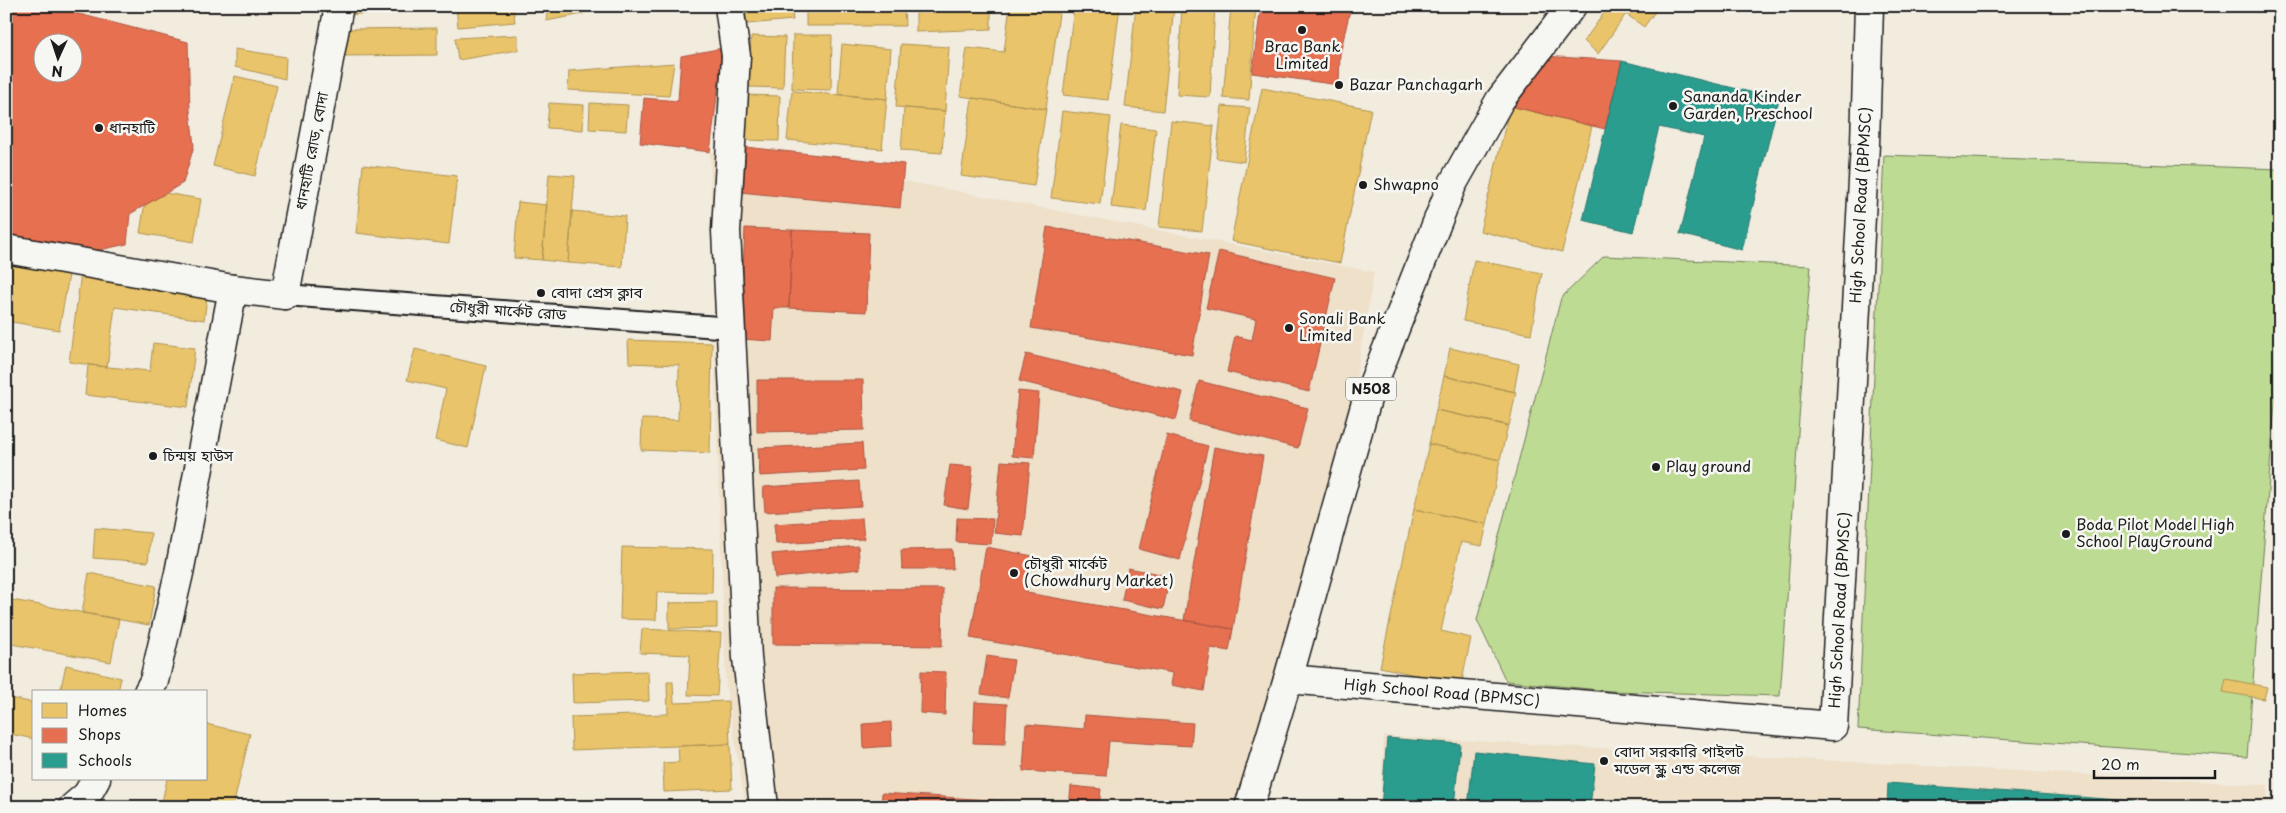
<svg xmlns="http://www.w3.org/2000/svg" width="2286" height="813" viewBox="0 0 2286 813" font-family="'Playpen Sans','Noto Sans Bengali',sans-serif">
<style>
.built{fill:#eee0c9}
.green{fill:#bedb93;stroke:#6d7c58}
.homes{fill:#e9c46a;stroke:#ac9253}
.shops{fill:#e76f51;stroke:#aa5641;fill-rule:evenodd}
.schools{fill:#2a9d8f;stroke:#26766c}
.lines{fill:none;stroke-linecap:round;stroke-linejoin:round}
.lane-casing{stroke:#1c1c1c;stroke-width:24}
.street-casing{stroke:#1c1c1c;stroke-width:31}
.secondary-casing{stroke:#1c1c1c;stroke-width:31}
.primary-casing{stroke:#1c1c1c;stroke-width:31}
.highway-casing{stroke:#1c1c1c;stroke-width:31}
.lane{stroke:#f6f6f2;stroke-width:20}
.street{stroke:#f6f6f2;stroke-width:28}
.secondary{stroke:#f6f6f2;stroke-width:28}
.primary{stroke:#f6f6f2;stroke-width:28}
.highway{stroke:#f6f6f2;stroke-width:28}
.poi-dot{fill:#1c1c1c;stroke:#f6f6f2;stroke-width:2}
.labels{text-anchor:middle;stroke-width:5;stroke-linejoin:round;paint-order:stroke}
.shield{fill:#f6f6f2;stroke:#5d5d5c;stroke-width:1}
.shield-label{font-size:14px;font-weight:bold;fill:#1c1c1c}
.poi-label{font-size:15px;fill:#1c1c1c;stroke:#f6f6f2;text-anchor:start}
.street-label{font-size:15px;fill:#1c1c1c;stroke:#f6f6f2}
</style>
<rect width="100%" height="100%" fill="#f2ecdf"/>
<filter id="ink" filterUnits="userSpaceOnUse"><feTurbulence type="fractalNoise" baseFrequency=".02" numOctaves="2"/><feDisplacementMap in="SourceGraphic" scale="10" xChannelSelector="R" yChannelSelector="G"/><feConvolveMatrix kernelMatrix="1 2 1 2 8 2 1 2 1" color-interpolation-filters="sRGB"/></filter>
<g filter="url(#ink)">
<path class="built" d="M710,152L910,182L1374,272L1342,459L1237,807H746L726,687L716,412Z
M1384,736L2268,785L2267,807H1380Z"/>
<path class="green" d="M1884,155L2280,169V340L2247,757L1858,729Z
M1604,256L1811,266C1798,409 1791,553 1780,696L1611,691L1506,681L1477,620L1561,298Z"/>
<path class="homes" d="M349,6H389V11L350,15Z
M456,6H513L515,22L458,27Z
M548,6H582L583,14L546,21Z
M745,6H791L793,20L747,24Z
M806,6H904L905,26H806Z
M916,6H991V29L916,32Z
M1010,6H1060L1046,109L960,96L967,48L1004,52Z
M1074,6H1120L1108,100L1063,95Z
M1136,6H1174L1163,111L1125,107Z
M1182,6H1215L1210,97L1177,95Z
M1231,6H1256L1249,100L1223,98Z
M1609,6H1659L1644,27L1626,14L1598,54L1584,41Z
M437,28V55L342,56V29Z
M518,35V50L458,60L455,38Z
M793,35H832L831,90L792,89Z
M751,36L785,37L783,88L749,87Z
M842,44L891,49L887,99L838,94Z
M901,44L949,47L945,111L896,107Z
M235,49L286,57L285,79L235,67Z
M674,63L669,96L568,90L569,71Z
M235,76L277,86L255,176L213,166Z
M1262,88L1371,109L1340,263L1231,241Z
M792,91L887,99L882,149L787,140Z
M744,95L780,96L779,141L744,140Z
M972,98L1046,109L1034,186L961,176Z
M549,103L584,105L583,130L547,128Z
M590,103L628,105L626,131L589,129Z
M1222,106L1250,108L1244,162L1216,158Z
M1510,106L1592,126L1562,252L1480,231Z
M904,108L945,111L942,153L901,150Z
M1062,111L1111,117L1100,204L1051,198Z
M1171,121L1214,126L1202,231L1159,227Z
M1121,125L1156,129L1146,211L1111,207Z
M363,165L457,176L449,244L356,233Z
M549,174L575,176L568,263L542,260Z
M147,190L201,199L194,242L140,233Z
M518,202L547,205L542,260L514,258Z
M572,211L625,216L622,267L568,263Z
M1474,260L1542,273L1531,334L1463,321Z
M6,264L69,275L59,330L6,321Z
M81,273L208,290L204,320L115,307L107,367L69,362Z
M628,340L712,343L710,453L641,450L642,419L678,420L679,365L629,363Z
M153,343L195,348L188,407L85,395L88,365L150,371Z
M1450,348L1519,364L1514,392L1444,376Z
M415,349L486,366L468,448L435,440L446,389L407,380Z
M1444,376L1516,392L1509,426L1436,410Z
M1436,410L1508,425L1500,460L1429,444Z
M1429,444L1500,460L1487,524L1414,509Z
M1414,509L1487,524L1482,546L1461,542L1441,631L1471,638L1461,685L1380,667Z
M95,528L151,533L148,562L93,558Z
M622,547L713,549L712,593L657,592L656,620L620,619Z
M89,573L156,586L149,625L82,613Z
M6,599L119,619L111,662L6,643Z
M717,602V628L669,629V603Z
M642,629L721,633L717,696L688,695L690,655L640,653Z
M66,665L121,678L118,692H60Z
M648,671L649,701L573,703L572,673Z
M2226,679L2267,687L2264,699L2223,692Z
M667,682H673L674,703L728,701L730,744L572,750L571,717L668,714Z
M6,697L34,703V739L6,733Z
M206,724L250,734L233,807H184L162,802L167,779H206Z
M730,744L732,789L664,792L663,763L679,762L678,746Z
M637,805L746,806L637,807Z"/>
<path class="shops" d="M6,6H48L188,42L190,110L194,146L183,183L130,214L127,244L90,252L6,239ZM42,42H72V72H42Z
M1261,6H1351L1340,54L1339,85L1252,73Z
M723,48L710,152L640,143L644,98L678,101L681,56Z
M1543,56L1622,61L1605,129L1510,106Z
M745,147L904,164L900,208L740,192Z
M1047,227L1209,255L1192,355L1031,328Z
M745,228L792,230L789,308H774L772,341L740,339Z
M792,230L869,233L866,312L789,308Z
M1219,251L1335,278L1309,392L1227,372L1235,336L1252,340L1256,319L1206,308Z
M1026,354L1183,392L1176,420L1019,381Z
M757,380H863L864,430L757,432Z
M1199,381L1308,408L1298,448L1189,421Z
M1018,391L1039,393L1034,458L1012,456Z
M1167,435L1208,446L1180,560L1139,549Z
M862,443L864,470L760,476L758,448Z
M1214,447L1263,456L1233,629L1184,620Z
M1001,461L1030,463L1023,536L994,533Z
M950,465L973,467L968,509L944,505Z
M859,481L861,506L765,512L763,487Z
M862,518L864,539L776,544L774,524Z
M957,518L993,519L991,544L956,542Z
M858,546L860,569L775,578L772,554Z
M986,547L1033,556L1027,593L1233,629L1229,651L1211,648L1204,691L1171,685L1173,673L970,638Z
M952,549L953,569H902L901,550Z
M1128,568L1170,576L1163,609L1122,600Z
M773,588L943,589L942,646L773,644Z
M987,656L1014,660L1008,698L981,694Z
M921,671L946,672L945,715L920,713Z
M975,702L1007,704L1005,744L973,743Z
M1085,715L1193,723L1191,746L1109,741L1106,776L1023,771L1026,724L1084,729Z
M891,722L892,746L864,748L863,724Z
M1071,786L1101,789L1099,807H1069Z
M882,793L1005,801V807H881Z"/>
<path class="schools" d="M1622,61L1779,99L1742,250L1680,234L1704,137L1659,127L1633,232L1583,220Z
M1387,738L1460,744L1454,807H1381Z
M1474,751L1595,764L1590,807H1468Z
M1888,783L2133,801L2132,807H1887Z"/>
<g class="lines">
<g class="lane-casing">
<path id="lane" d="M285,295L732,328"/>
</g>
<g class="street-casing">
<path id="street" d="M729,6L736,56L726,231L747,658L764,807
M1288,679L1833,726L1865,144L1869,6
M148,692L154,681L179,573L233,289
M73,807L87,795L96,779"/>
</g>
<g class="secondary-casing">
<path id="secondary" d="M285,295L339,6"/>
</g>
<g class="primary-casing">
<path id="primary" d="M6,249L233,289L285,295"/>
</g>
<g class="highway-casing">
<path id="highway" d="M1249,807L1288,679L1367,399L1452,185L1500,100L1572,6"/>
</g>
<use href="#lane" class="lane"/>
<use href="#street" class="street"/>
<use href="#secondary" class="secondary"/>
<use href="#primary" class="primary"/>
<use href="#highway" class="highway"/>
</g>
</g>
<g class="poi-dot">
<circle cx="1302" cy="30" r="5"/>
<circle cx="1339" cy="85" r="5"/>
<circle cx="1673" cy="106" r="5"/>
<circle cx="99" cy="128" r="5"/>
<circle cx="1363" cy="185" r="5"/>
<circle cx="541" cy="293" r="5"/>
<circle cx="1289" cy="328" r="5"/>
<circle cx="153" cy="456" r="5"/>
<circle cx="1656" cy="467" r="5"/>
<circle cx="2066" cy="534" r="5"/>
<circle cx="1014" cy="573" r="5"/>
<circle cx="1604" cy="761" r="5"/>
</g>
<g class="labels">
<rect class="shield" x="1346" y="377.5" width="50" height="23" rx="4"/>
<g class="shield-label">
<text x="1371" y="394">N508</text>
</g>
<g class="poi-label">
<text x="1302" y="52" text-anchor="middle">Brac Bank<tspan x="1302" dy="17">Limited</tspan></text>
<text x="1349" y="90">Bazar Panchagarh</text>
<text x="1683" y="102">Sananda Kinder<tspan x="1683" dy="17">Garden, Preschool</tspan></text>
<text x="109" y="133">ধানহাটি</text>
<text x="1373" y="190">Shwapno</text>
<text x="551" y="298">বোদা প্রেস ক্লাব</text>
<text x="1299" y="324">Sonali Bank<tspan x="1299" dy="17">Limited</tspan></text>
<text x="163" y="461">চিন্ময় হাউস</text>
<text x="1666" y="472">Play ground</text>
<text x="2076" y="530">Boda Pilot Model High<tspan x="2076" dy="17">School PlayGround</tspan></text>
<text x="1024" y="569">চৌধুরী মার্কেট<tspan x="1024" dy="17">(Chowdhury Market)</tspan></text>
<text x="1614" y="757">বোদা সরকারি পাইলট<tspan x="1614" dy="17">মডেল স্কুল এন্ড কলেজ</tspan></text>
</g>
<g class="street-label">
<text transform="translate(312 151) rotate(-79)" y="5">ধানহাটি রোড, বোদা</text>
<text transform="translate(1861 205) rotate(-87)" y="5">High School Road (BPMSC)</text>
<text transform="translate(508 311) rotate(4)" y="5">চৌধুরী মার্কেট রোড</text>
<text transform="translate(1840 610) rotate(-87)" y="5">High School Road (BPMSC)</text>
<text transform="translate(1442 693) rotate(5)" y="5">High School Road (BPMSC)</text>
</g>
</g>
<rect width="2286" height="813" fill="none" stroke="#f6f6f2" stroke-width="25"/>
<rect x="12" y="12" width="2261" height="788" fill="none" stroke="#1c1c1c" stroke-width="2" filter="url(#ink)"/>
<rect x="32" y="690" width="175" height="90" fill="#f6f6f2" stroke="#9f9f9c"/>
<rect x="42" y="703" width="25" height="15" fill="#e9c46a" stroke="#9f9f9c"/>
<text x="78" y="716" font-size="15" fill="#1c1c1c">Homes</text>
<rect x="42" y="728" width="25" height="15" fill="#e76f51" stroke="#9f9f9c"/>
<text x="78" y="740" font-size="15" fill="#1c1c1c">Shops</text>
<rect x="42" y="753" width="25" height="15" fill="#2a9d8f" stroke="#9f9f9c"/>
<text x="78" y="766" font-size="15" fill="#1c1c1c">Schools</text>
<g transform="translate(58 58) rotate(183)"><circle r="24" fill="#f6f6f2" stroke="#9f9f9c"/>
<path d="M0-4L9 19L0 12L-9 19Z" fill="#1c1c1c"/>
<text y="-8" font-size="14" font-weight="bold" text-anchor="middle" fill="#1c1c1c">N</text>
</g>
<path d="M2094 770v8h121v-8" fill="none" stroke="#1c1c1c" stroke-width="2.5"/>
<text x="2101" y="770" font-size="15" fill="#1c1c1c" stroke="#f6f6f2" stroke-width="4" paint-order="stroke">20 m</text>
</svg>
